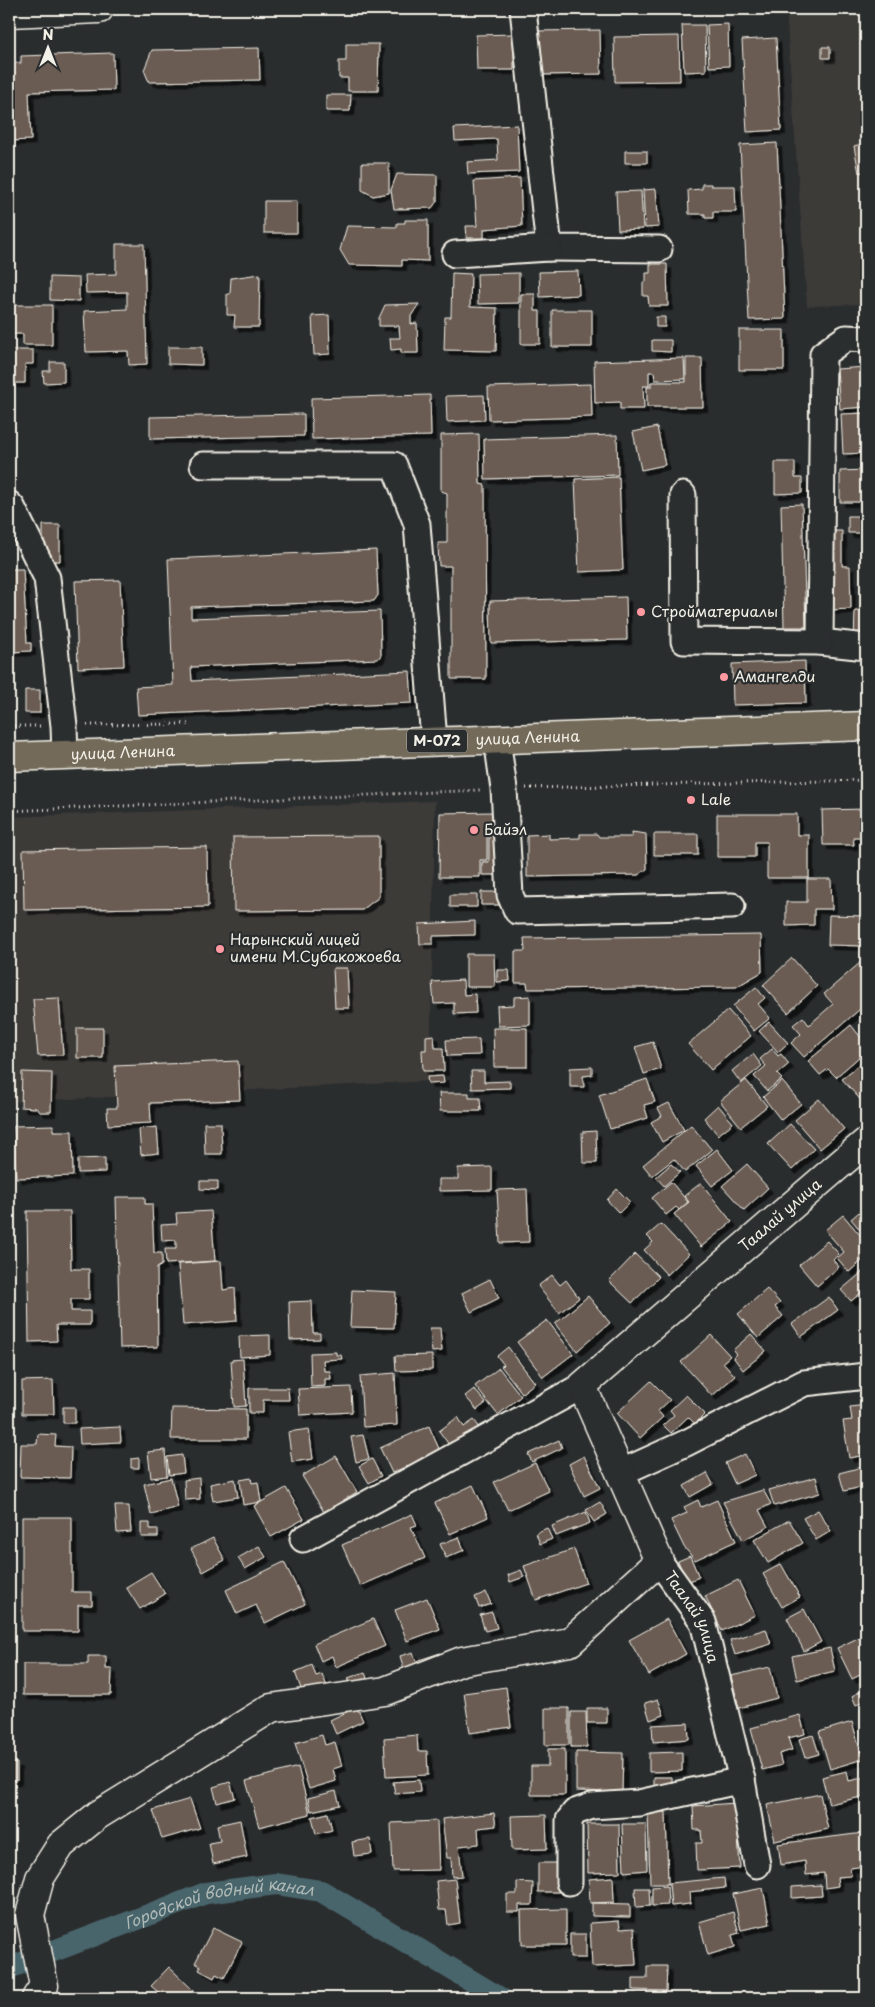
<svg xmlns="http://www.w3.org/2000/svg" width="875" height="2007" viewBox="0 0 875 2007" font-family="'Playpen Sans',sans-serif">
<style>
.built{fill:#3e3b39}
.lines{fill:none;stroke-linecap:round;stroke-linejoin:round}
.canal{stroke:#48656c;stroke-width:22}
.building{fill:#6b5b53;stroke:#f4f1e8;filter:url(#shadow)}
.street-casing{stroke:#f4f1e8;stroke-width:29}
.secondary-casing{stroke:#f4f1e8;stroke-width:31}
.primary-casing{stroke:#f4f1e8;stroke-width:31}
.path{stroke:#f4f1e8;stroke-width:3;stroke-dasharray:1 4;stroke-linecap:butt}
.street{stroke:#2a2d2e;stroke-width:25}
.secondary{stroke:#2a2d2e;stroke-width:28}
.primary{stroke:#736b5a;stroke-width:28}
.poi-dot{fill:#ff9aa2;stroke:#2a2d2e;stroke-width:2}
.labels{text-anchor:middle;stroke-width:4.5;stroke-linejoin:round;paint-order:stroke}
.shield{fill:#2a2d2e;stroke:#b7b6b0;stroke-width:1}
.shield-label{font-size:14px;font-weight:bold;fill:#f4f1e8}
.poi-label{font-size:15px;fill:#f4f1e8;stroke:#2a2d2e;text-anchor:start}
.street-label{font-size:15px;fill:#f4f1e8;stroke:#2a2d2e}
.water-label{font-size:16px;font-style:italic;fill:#afb9b6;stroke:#2a2d2e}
</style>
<defs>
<filter id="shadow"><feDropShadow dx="4.5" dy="4.5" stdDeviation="0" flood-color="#0009"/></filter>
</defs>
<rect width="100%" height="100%" fill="#2a2d2e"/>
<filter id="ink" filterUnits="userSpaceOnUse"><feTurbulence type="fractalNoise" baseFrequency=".02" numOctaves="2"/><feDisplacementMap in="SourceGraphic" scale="10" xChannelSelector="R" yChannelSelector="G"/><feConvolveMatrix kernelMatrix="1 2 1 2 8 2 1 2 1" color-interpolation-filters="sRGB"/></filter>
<g filter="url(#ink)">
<path class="built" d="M786,9H866V304L807,306Z
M435,801L430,1081L9,1102V817Z"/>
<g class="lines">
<path class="canal" id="s1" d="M9,1968L206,1893L276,1884L321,1891L500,1998"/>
</g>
<path class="building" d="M728,24L729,66L709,67L707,25Z
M682,25H705L706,71L684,72Z
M600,30L601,74L538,75L537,31Z
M514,34V70H477L476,35Z
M679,36L680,81L615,82L614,37Z
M776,38L781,130L747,132L742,40Z
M346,44H379L378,91H348V78H339V61H346Z
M822,47H830V58H822Z
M259,48L260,80L149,82L144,70L152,50Z
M113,53L114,90L29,92L31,140L9,141V63H21V56Z
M326,95H351L350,111H326Z
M517,125L519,172L468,174L467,162L498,160L497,139L455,141L454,128Z
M777,143L785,319L749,320L740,145Z
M862,144L866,171L859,173L854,146Z
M625,151H647V163H625Z
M362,163H389V193L373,196L362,190Z
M397,174L437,175V201L432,208L394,209L391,190Z
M520,178L522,226L484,229V238H467L466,226H477L474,181Z
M702,184H711V186H735L736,212H713V218H705V214H689L688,190L702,189Z
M656,189L659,227L645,228L643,190Z
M641,191L643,229L618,230L616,192Z
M264,201H297V233H264Z
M405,220H428V261L402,260V266L349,265L340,250L347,226L397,227V223H405Z
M116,244H144L147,364L129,365L128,351L86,352L84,311L127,309V292L86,293L85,275L116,274Z
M650,264H667L668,306H649L648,296H643V282H646V273H650Z
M578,271L579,295L540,297L539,272Z
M452,273L471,274L470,307L497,308L496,351L444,350L445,317H451Z
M519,273V303L478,304L477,274Z
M260,274L259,327H234L235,315H227V294H230L231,278Z
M50,277L79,278V301L50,300Z
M521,294H535V311H540V344H521Z
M419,304L411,316V324L417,323L418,353H401V349L391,350L390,338H400L399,326H379V318L385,305Z
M11,305H52V345H23V334H11Z
M552,310H592V347H552Z
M329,315L330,354L314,355L312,316Z
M656,317H665V327H656Z
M739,330H784V370H739Z
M652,340H671V352L652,351Z
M168,347H202V365L168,364Z
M11,350H33V364H25V383H11Z
M684,358L685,379L655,380L654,372H649V386H643L644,409H620V402L595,403L594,361Z
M686,358H702L703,407H647V387H651V382H686Z
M50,362H64V382L44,383L43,371H50Z
M866,367V407L840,409L837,369Z
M591,384L592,417L489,420L488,387Z
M430,395L431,436L312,439L311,398Z
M484,395L485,420L447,422L446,396Z
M865,413L866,453L843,454L841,414Z
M304,414V436L150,439V417Z
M657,427L665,465L641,470L633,432Z
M479,434L480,484L485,485L486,679H451V566H439L438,543H447V493L441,491V435Z
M617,435L618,475L485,479L484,439Z
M862,456H866V467H862Z
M775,462H795V478H802V493L775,494Z
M866,470V502H840V471Z
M619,477L623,570L579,572L575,479Z
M802,504L806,627H784L781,505Z
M848,516H866V533H848Z
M43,525H60V561H43Z
M830,531H842V566H850L851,609L830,610Z
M376,550L378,595L374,601L191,607V618L380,611L381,655L378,659L191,667L192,681L410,671L412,703L138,715L136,687L173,685L168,559Z
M9,569H23L27,643H31V651L9,652Z
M120,580L124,666L78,668L75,581Z
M626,597L627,640L491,643L490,601Z
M855,611H866V642L854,641Z
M805,661L806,703L733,705L732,664Z
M25,690H40V713H25Z
M866,809V837H853L854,845H823L822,810Z
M493,812L494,833H487V860H480V877H439L440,813Z
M717,814H797V835H809V878H767V842H755V857H717Z
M632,832L646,834L647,869L638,875L527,877V835L549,834V839L580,838V834H597L599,837H632Z
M489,834H500L501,875H482V862H489Z
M654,834H698V855H654Z
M379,836V897L362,910L234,911L233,837Z
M207,847L208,907L24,910L23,850Z
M807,879H831L832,909H814V925L786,926V902H807Z
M481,892H505V905H481Z
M450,895H477V907H450Z
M829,915L864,916V946L828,945Z
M475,921V935L433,936V944H420L419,924Z
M761,935L762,972L736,987L528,989L527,983H515V951H525L524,938Z
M466,954H494L495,987H466Z
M792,958L817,986L788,1013L763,985Z
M861,962L866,967V1004L804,1057L791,1043L801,1034L793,1025L803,1017L809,1025L833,1004L824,994Z
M333,968H347L349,1008H335Z
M497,970H509L510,981L497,982Z
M463,980L464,995L475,994L476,1013L454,1014V1003L434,1004L432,982Z
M756,987L765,998L758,1004L770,1018L754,1031L733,1006Z
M530,996V1025L498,1026L497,1006L514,1005V997Z
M59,998L63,1055L38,1056L33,999Z
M728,1010L751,1036L711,1070L688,1044Z
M769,1022L788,1043L778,1052L759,1031Z
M851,1025L866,1044V1051L836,1077L828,1069L820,1075L808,1061Z
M77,1028H103V1058H77Z
M493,1028H527V1067H494Z
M434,1035L435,1048H443L444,1071H423L422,1050H426V1036Z
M479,1039L480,1055L447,1056L446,1040Z
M653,1042L661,1069L644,1074L635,1047Z
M772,1049L778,1056L781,1054L789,1064L777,1074L782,1079L767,1091L754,1076L766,1066L760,1059Z
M753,1054L762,1066L741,1083L732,1071Z
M865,1059L866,1060V1106L842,1079Z
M238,1061L240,1100L150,1103L151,1123L108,1125L107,1108H117L115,1066Z
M592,1067V1075L583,1076L584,1087H570V1068Z
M471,1071H484V1082L510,1081V1088L472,1089Z
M22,1072L52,1073L51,1112H40L36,1108L21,1107Z
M443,1076L444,1083L428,1084L427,1077Z
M647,1079L655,1102L644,1105L648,1118L610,1129L599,1095Z
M746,1080L767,1106L741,1127L720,1101Z
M782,1081L801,1104L781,1120L763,1097Z
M439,1093H469V1098H480L481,1111H440Z
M819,1099L844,1129L820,1149L795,1120Z
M669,1103L684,1130L662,1142L651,1122L662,1116L658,1108Z
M718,1105L733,1123L718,1135L704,1118Z
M204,1123H221L222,1154H205Z
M790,1124L814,1149L792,1170L768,1144Z
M53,1125V1131H72L73,1176L16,1178L14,1126Z
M691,1125L712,1150L685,1172L674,1159L652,1176L643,1165Z
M157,1127L159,1153L141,1155L139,1129Z
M596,1131L597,1163H583L582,1132Z
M717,1149L733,1170L712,1186L696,1166Z
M105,1158V1172L78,1173V1159Z
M671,1164L680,1172L664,1186L656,1177Z
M747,1164L768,1188L744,1210L722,1186Z
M492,1167V1190L439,1191V1179H458V1168Z
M200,1181H218V1190L200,1189Z
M671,1182L688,1202L679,1210L676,1207L666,1215L652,1198Z
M701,1183L732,1222L701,1247L674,1214L689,1202L684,1196Z
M527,1189L529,1242L500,1243L497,1190Z
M617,1189L630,1202L619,1213L607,1200Z
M116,1197H145V1204H152L154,1253H162V1265L157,1268L158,1347L120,1348Z
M866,1206V1237L851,1219Z
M27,1211H70L71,1269H89V1299H71V1311H90V1325H56L57,1341L29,1342Z
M211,1211L215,1261L166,1264L165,1249H176V1240L162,1241L161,1225L177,1224L176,1213Z
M843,1215L866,1242V1257L849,1272L837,1258L844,1252L825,1230Z
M661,1224L689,1254L667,1275L644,1250L653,1242L647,1236Z
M827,1241L839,1254L833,1260L839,1267L817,1286L799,1265Z
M635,1254L659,1277L632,1303L609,1281Z
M221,1261L223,1290L235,1288L237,1321L183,1325L178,1264Z
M866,1269V1289L851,1301L841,1290Z
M552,1275L560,1285L566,1280L579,1298L559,1313L538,1286Z
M490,1279L499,1298L471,1312L462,1293Z
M767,1289L780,1303L775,1307L783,1316L758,1338L738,1314Z
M352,1290L396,1292L394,1328L350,1327Z
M588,1296L610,1323L577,1351L555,1324Z
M829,1297L838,1310L801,1337L792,1324Z
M312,1301L313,1333H320V1339L290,1340L289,1302Z
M547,1320L573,1354L543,1377L517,1342Z
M430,1328H440L442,1351L432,1352Z
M751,1334L766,1351L743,1370L733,1357L736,1354L733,1350Z
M270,1335V1355L240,1357L239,1336Z
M711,1335L730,1356L723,1362L735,1376L712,1396L681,1362Z
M508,1347L535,1383L522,1393L501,1366L504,1365L497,1356Z
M336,1352V1355H341L342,1359L323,1360L324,1371H330L331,1379H325V1386L311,1387L310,1353Z
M432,1355V1370L396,1371L395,1356Z
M243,1359L246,1406L234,1407L231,1360Z
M499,1368L521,1396L498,1415L475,1386Z
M395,1373L397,1425L363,1427L360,1376Z
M53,1380L54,1414H22V1381Z
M651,1381L670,1400L658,1411L663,1417L640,1438L617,1413Z
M351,1387L352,1412L300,1415L298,1389Z
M249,1388H288L289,1400H263V1413H249Z
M474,1389L486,1403L477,1410L465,1396Z
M686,1395L705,1414L695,1424L688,1417L671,1433L663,1425L674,1415L670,1410Z
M866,1405V1455L849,1458L843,1421L852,1420L850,1407Z
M63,1407H75V1423H63Z
M172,1408L246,1409V1439H171Z
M458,1417L464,1427L474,1420L484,1433L455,1453L439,1431Z
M429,1426L440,1451L392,1473L380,1448Z
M120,1427L121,1442L80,1444L79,1429Z
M309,1429L313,1459L292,1462L288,1432Z
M38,1434L56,1435L55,1446L71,1447L70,1478L20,1477L21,1444H37Z
M363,1435L369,1459L356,1462L351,1437Z
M559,1440L562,1448L532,1462L528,1454Z
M165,1450L167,1476L151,1478L148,1452Z
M745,1454L755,1475L735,1484L725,1463Z
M182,1455L184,1473L169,1475L167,1457Z
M336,1456L357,1492L324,1512L302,1476Z
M584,1456L600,1488L584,1496L569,1464Z
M139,1458V1468H131V1459Z
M372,1459L381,1476L369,1483L359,1466Z
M535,1463L549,1491L508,1510L494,1482Z
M866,1466V1486L844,1491L839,1473Z
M707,1473L713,1484L690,1497L684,1486Z
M816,1477L820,1493L774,1506L769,1490Z
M171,1478L178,1507L151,1514L144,1484Z
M199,1478L200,1499L185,1500L184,1480Z
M251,1478L252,1483L258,1482L261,1502L243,1505L240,1480Z
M235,1479L238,1497L213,1501L210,1484Z
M473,1485L488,1517L450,1534L435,1503Z
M286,1488L304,1519L271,1537L254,1506Z
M763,1490L771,1504L759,1510L768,1527L743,1540L723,1502Z
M698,1500L701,1507L717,1500L736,1541L695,1560L684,1547L671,1520L687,1513L684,1507Z
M600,1502L607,1514L594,1522L586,1510Z
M115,1506H129L131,1532L117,1533Z
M818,1510L831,1531L816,1540L803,1518Z
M586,1512L590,1523L556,1536L552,1526Z
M412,1514L417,1525L411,1527L425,1558L360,1586L342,1545Z
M22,1517H72V1592H92V1605H78V1631H22Z
M789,1520L803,1543L768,1563L754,1540Z
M141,1523H150V1529H158V1537H141Z
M547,1528L552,1539L540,1544L536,1533Z
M459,1537L464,1550L446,1558L440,1544Z
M213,1538L225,1560L203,1572L191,1549Z
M259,1546L266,1557L245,1569L238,1558Z
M574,1549L586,1583L536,1600L524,1566Z
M690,1556L699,1577L687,1582L678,1561Z
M284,1562L305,1604L265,1623L256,1605L237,1614L226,1590Z
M781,1564L800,1597L782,1607L763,1574Z
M521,1570L524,1577L510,1582L508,1575Z
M151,1572L165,1594L140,1609L126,1587Z
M738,1580L755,1615L722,1631L705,1596Z
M486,1592L491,1604L479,1608L475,1597Z
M427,1598L440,1629L407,1641L395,1610Z
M804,1609L821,1642L804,1651L787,1618Z
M492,1612L497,1628L485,1631L480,1615Z
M373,1619L385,1646L336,1667L332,1656L321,1661L314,1644Z
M667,1619L686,1654L649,1675L629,1640Z
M766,1629L771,1644L735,1655L730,1640Z
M864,1635L866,1640V1672L852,1679L837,1648Z
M830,1648L835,1671L797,1680L792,1656Z
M413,1652L416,1661L440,1653L443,1663L406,1676L400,1656Z
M88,1656H106V1669H112L111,1695H23V1664H88Z
M312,1665L316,1676L322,1674L329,1691L293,1692L301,1689L295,1672Z
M770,1667L777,1698L739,1708L731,1676Z
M365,1672L368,1682L351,1686L348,1678Z
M506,1687L511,1727L470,1733L464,1693Z
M866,1688V1700L856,1705L852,1696Z
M658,1699L664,1715L650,1720L645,1703Z
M357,1707L363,1721L336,1734L330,1720Z
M545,1708H569V1745H545Z
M587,1708H607V1723H587Z
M571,1712H586L587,1747H571Z
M800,1715L805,1734L788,1738L792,1750L779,1754L782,1765L762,1770L751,1728Z
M852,1722L863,1759L830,1769L819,1732Z
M688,1723L689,1739L653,1742L652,1725Z
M322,1735L325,1745L335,1742L342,1766L333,1769L336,1781L309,1789L295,1743Z
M417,1735L418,1751H427L428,1775L386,1777L384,1738Z
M813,1735L819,1754L805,1758L799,1739Z
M548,1749H565V1795H531V1766H548Z
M576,1752L623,1753L622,1792L576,1791Z
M682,1752V1771L649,1772V1753Z
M9,1763H17V1780L9,1781Z
M298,1767L310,1814L259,1827L246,1781Z
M847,1771L849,1781L866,1777V1796L829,1804L822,1777Z
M654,1777H672V1791H654Z
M419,1780L420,1792L395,1794L393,1782Z
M230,1782L235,1798L217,1803L213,1787Z
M336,1791L340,1805L311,1811L308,1798Z
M820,1794L828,1829L775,1841L767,1805Z
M190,1799L200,1828L162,1839L153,1810Z
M736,1803L740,1868L697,1870L696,1843H702L701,1830H694L693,1806Z
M648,1812H666L668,1884H650Z
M328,1813L332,1830L316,1834L312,1817Z
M494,1813L496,1826L478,1828L479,1844L459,1846L462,1876L452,1877L451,1858H447L442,1819Z
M546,1815L547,1849L512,1850L511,1816Z
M240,1820L247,1857L213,1864L209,1843L220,1841L217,1825Z
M437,1821L439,1870L393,1871L391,1823Z
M587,1824H619L620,1872L588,1873Z
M622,1824H646L647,1870L624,1872Z
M863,1833L866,1866L850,1868L851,1876L837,1877L838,1886L825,1888L824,1873L806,1875L805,1861L781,1865L778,1844Z
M370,1839L372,1854L354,1856L352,1842Z
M538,1863H559V1892H538Z
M613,1877L614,1902L590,1903L589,1879Z
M724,1878L725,1888L689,1892L690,1904L671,1906L669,1883Z
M455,1879L460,1923L448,1925L446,1910H439L436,1881Z
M517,1882L533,1883L532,1905H519V1912H507V1894H517Z
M821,1885L822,1896L792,1898V1887Z
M667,1886L668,1905L652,1906V1887Z
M635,1888H649L650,1906L636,1907Z
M763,1888L770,1924L741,1930L733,1894Z
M592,1903L630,1904V1917L592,1916Z
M566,1909V1945H522L521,1910Z
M733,1912L739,1933L732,1935L735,1947L708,1955L699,1922Z
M619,1921L620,1929L634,1928L636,1965L592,1967L590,1923Z
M213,1928L242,1942L224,1978L216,1974L214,1978L199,1970L201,1966L195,1963Z
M570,1934H586V1958H570Z
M647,1966H667L666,1991L633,1990V1978H647Z
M169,1967L194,1991L187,1998H165L151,1986Z
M784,1996V1998H761V1997Z"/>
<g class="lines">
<g class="street-casing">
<g id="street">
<path d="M523,9L549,248L659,249"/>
<path d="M455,254L549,248"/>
<path d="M866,339L846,338L823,354L820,642L866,647"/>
<path d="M203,465H394L417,524L434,741"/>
<path d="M683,495L684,641L820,642"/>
<path d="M9,504L12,507L47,578L64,726L65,755"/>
<path d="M497,739L504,789L510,895L517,911L732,906"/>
<path d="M620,1473L686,1443L804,1383L866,1376"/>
<path d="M303,1539L582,1386"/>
<path id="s2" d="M659,1561L703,1622L742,1780L757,1865"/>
<path d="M569,1882V1820L575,1812L592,1806L639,1803L742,1780"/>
</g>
</g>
<g class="secondary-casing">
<g id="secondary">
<path d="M9,13L99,9"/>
<path id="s3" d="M36,1998L44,1986L30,1915L40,1878L61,1845L98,1815L271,1708L385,1691L462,1661L570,1642L659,1561L582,1386L866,1142"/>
</g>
</g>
<g class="primary-casing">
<g id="primary">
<path id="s4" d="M9,757L866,726"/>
</g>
</g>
<path class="path" d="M87,725L188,724
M9,726H41
M526,788L866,780
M9,811L480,790"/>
<use href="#street" class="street"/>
<use href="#secondary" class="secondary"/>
<use href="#primary" class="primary"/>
</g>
</g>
<g class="poi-dot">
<circle cx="641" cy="612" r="5"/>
<circle cx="724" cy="677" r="5"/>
<circle cx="691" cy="800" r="5"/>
<circle cx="474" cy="830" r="5"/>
<circle cx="220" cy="949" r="5"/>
</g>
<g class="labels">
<rect class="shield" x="407" y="729.5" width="60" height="23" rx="4"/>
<g class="shield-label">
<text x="437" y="746">М-072</text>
</g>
<g class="poi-label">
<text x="651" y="617">Стройматериалы</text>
<text x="734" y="682">Амангелди</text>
<text x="701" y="805">Lale</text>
<text x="484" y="835">Байэл</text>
<text x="230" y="945">Нарынский лицей<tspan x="230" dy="17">имени М.Субакожоева</tspan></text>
</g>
<g class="street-label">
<text dy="5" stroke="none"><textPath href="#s4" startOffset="519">улица Ленина</textPath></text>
<text dy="5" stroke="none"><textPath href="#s4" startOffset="114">улица Ленина</textPath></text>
<text dy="5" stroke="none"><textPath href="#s3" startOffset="1296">Таалай улица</textPath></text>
<text dy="5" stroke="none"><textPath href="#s2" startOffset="66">Таалай улица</textPath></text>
</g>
<g class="water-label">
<text dy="6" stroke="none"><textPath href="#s1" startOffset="222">Городской водный канал</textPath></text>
</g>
</g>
<rect width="875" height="2007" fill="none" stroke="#2a2d2e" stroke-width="30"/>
<rect x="15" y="15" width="845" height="1977" fill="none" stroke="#f4f1e8" stroke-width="2" filter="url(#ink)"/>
<g transform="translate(48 48)" stroke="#2a2d2e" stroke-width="4" paint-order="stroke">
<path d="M0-4L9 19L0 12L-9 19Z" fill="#f4f1e8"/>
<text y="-8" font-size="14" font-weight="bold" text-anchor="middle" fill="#f4f1e8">N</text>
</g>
</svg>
